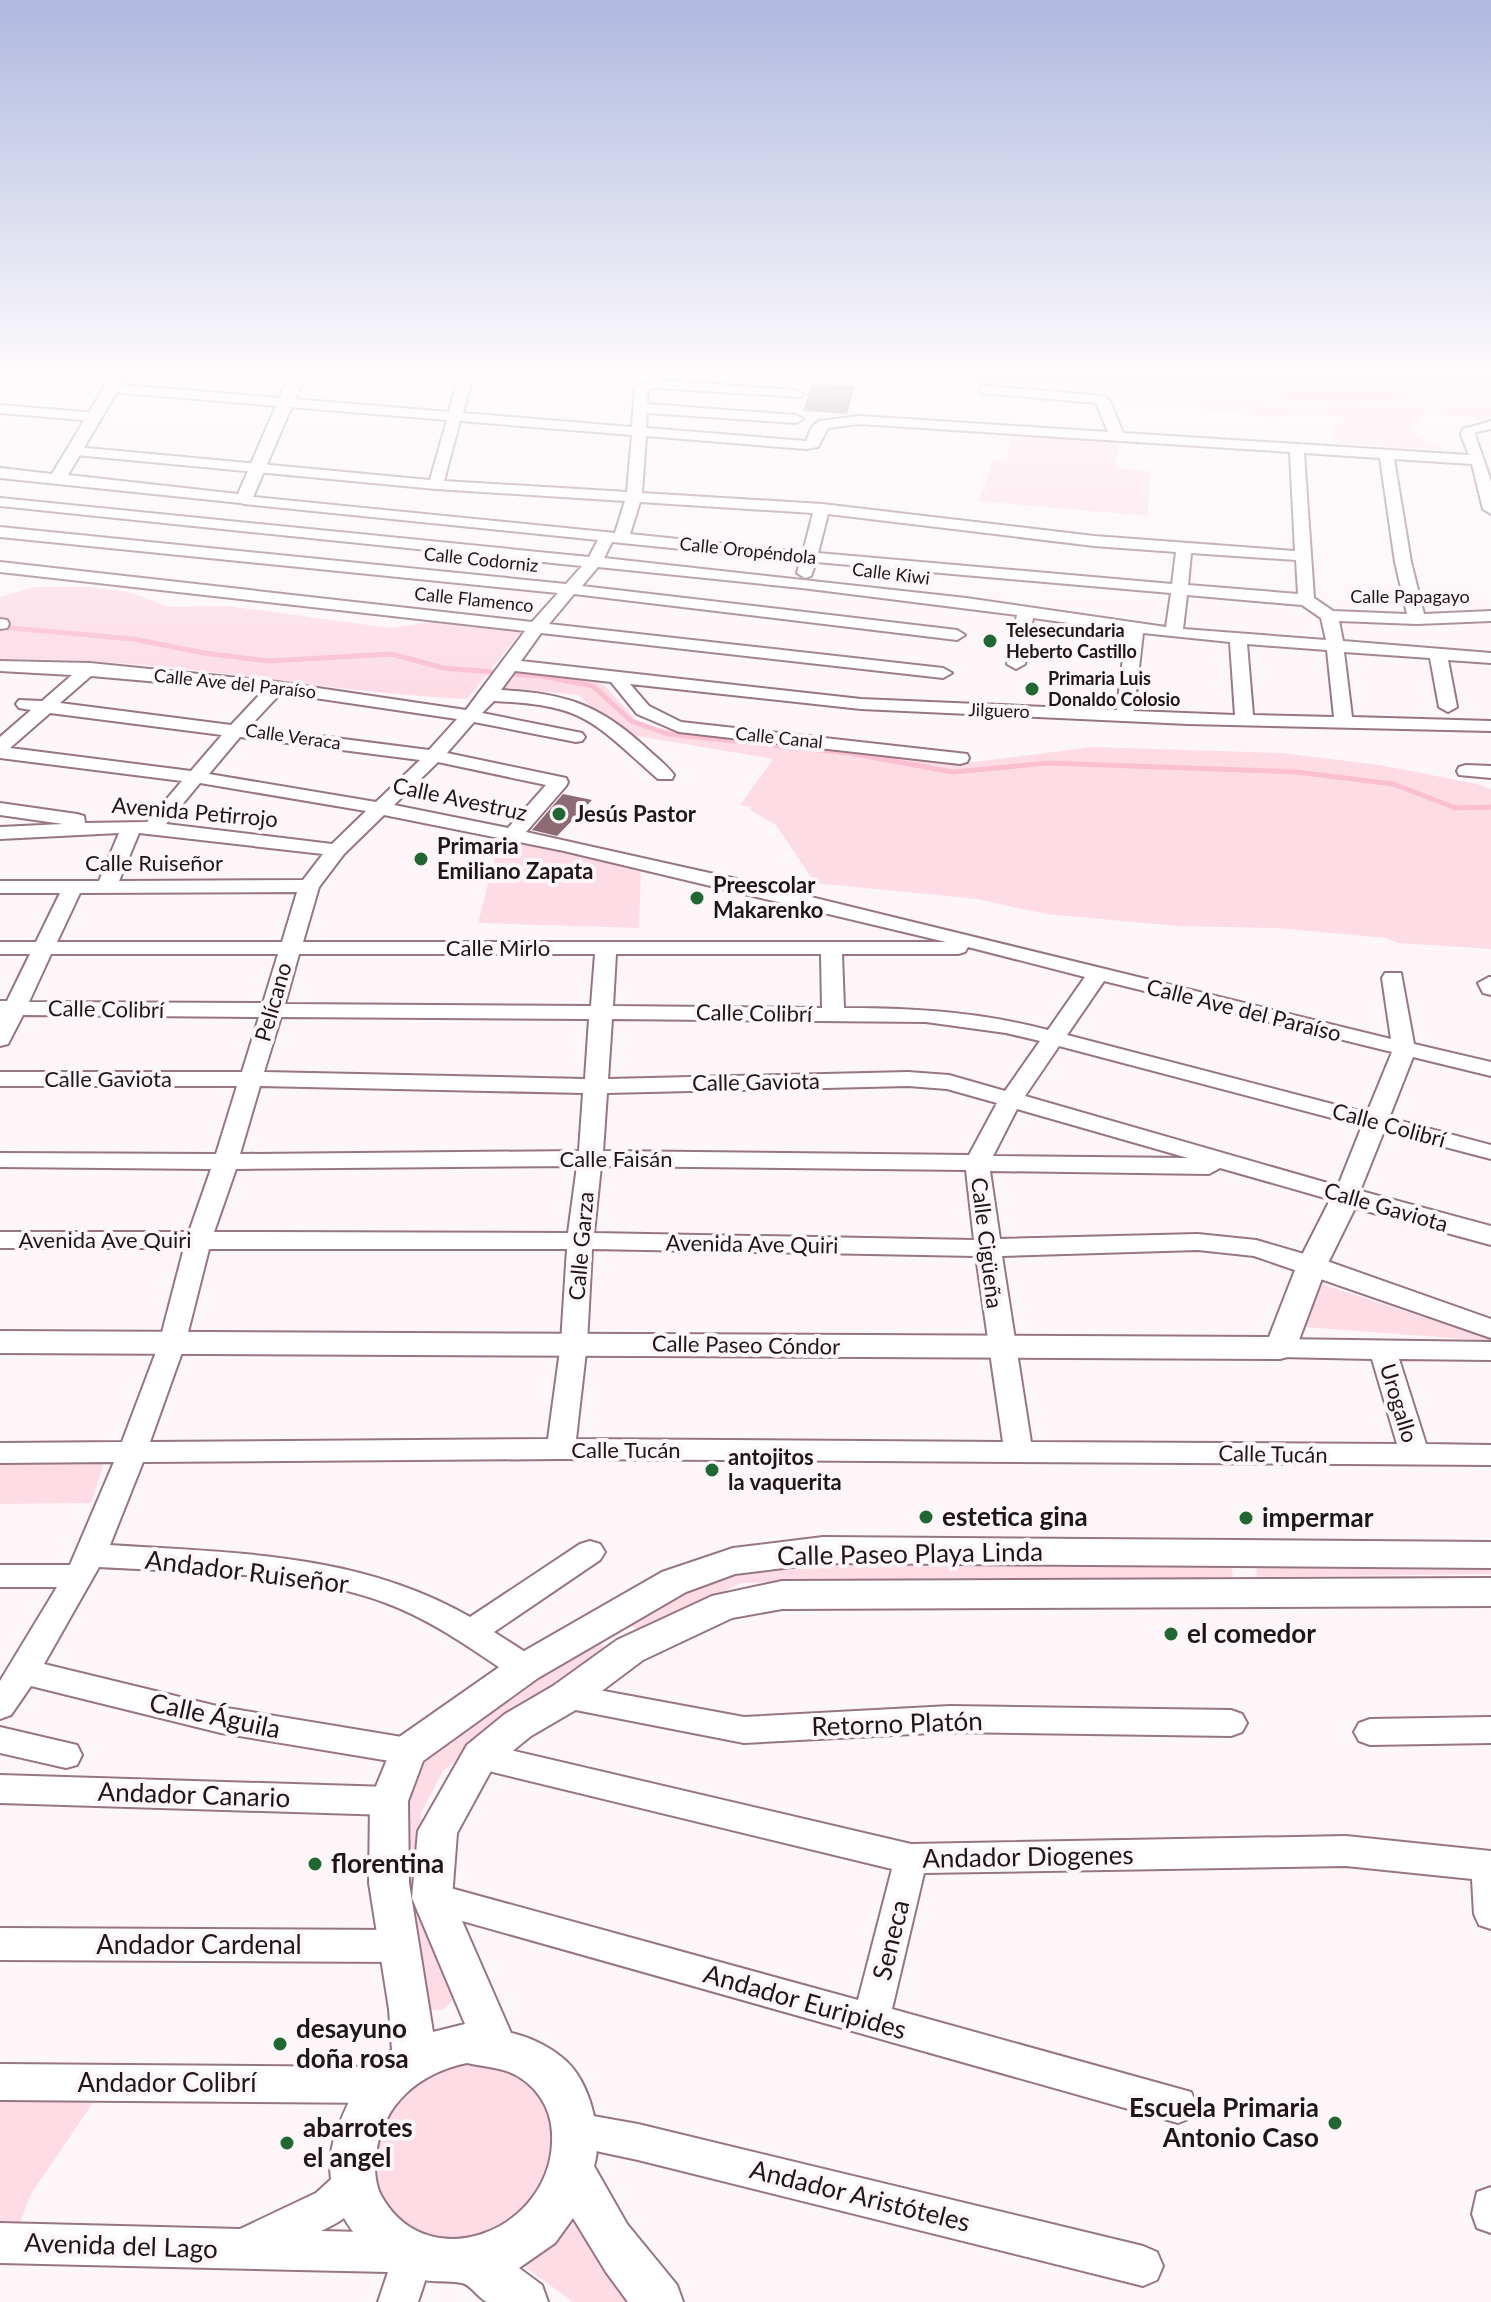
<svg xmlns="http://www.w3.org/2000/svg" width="1491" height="2302" viewBox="0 0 1491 2302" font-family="Lato,sans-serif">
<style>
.green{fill:#fddce6}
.water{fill:#fabfd1}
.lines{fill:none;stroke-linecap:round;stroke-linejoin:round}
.stream{stroke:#fabfd1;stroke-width:5}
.building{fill:#8c6b75}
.minor-casing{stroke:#977680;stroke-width:4}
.tertiary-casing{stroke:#977680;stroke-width:4}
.minor{fill:#fff;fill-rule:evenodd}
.tertiary{fill:#fff;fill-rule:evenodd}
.poi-dot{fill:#226733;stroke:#fdf6f8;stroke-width:3}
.labels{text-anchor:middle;stroke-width:8;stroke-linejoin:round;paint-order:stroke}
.far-street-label{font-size:18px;fill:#221519;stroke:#fdf6f8}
.far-poi-label{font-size:18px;font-weight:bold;fill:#221519;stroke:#fdf6f8;text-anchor:start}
.street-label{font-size:22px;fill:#221519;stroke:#fdf6f8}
.poi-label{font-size:22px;font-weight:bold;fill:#221519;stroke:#fdf6f8;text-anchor:start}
.near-poi-label{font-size:26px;font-weight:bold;fill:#221519;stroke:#fdf6f8;text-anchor:start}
.near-street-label{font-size:26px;fill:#221519;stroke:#fdf6f8}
</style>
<rect width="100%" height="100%" fill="#fdf6f8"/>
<path class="green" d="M744,371H1491V426L1472,417L1425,414L1412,429L1426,442L1451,451L1336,442L1332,432L1346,416L1290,415L1274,418L1186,407L1107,401L1105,396Z
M1012,434L1119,440L1115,469L1150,471L1148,516L979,501L993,460L1007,461Z
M34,587H87L128,592L169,607L227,606L391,628L444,620L524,628L467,699C310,691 157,656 0,659V597Z
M518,670L590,679L604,685L636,720L656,728L783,746L957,764L1093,747L1281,753L1380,765L1477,784L1491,789V949L1398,943L1386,938L1276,928L1179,926L1046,914L977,899L815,883L776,825L750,810L751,807L740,805L773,759L614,732L579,695L498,687L506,671Z
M500,838L641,868L639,928L478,923Z
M1321,1284L1491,1339V1341L1305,1327Z
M0,1463H104L91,1503L0,1504Z
M1229,1556L1234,1581L940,1578L741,1583L643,1634L620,1617L713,1572L777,1560Z
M1491,1560V1574L1257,1577L1256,1565Z
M588,1632L611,1653L505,1722L443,1771L421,1813L425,1898L453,2000L442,2010L419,2009L392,1876L405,1766Z
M464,2062L494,2064L522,2075L543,2095L555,2122L558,2152L531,2210L475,2242L416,2236C404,2223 385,2209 377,2195C361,2163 383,2109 407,2087C423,2073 444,2068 464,2062Z
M0,2094H99L31,2194L17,2230H0Z
M571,2193L644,2302H573L509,2255Z"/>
<path class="water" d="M806,371H1491V393L1342,401Z"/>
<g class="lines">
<path class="stream" d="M0,627L133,639L204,653L269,661L391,654L444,668L542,676L593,686L631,721L668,734L849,753L953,772L1049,763L1297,772L1393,784L1456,808L1491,807"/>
</g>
<path class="building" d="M812,384L855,386L847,414L803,411Z
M563,794L592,800L557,836L532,830Z"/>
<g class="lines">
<g class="minor-casing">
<path id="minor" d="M460,371H474L463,413L632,427L635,388L655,380L796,390L803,394L801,397L656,388L648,390L647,404L796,415L803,419L796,423L647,413L646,428L806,441L812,427L819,421L860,416L1108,432L1096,403L981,393L979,390L986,386L1104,396L1110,401L1123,433L1469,455L1461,435L1463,429L1491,421V429L1476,432L1475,435L1491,481V514L1483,509L1472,464L1394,459L1411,562L1424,614L1491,611V621L1417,624L1339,621L1343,641L1491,653V663L1448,660L1457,707L1448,712L1439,707L1430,658L1344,652L1352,717L1491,721V731L1188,724L861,709L630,684L649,706L681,722L967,754L969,758L967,762L960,764L679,732L637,714L611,682L515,671L501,690C562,693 597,703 643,745C653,755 666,764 674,775L672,779H658C592,721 586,705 494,701L482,713L582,733L585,737L582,741L576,742L474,722L447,753L566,778L568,782L566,786L526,832L750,882L1391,1039L1382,978L1385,973H1401L1414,1044L1491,1062V1076L1413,1057L1389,1118L1491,1145V1159L1384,1131L1358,1196L1355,1202L1346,1204L1220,1168L1209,1174L990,1171L1000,1239L1198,1234L1256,1240L1321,1259L1491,1319V1338L1254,1256L1198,1250L1002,1256L1031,1442L1397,1444L1372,1359L1280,1357L1271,1354L1267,1348L1271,1342L1280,1339L1491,1342V1360L1399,1359L1426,1444L1491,1445V1465L561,1459L143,1462L110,1545C234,1553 359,1553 470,1617L580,1544L590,1541L600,1544L605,1552L600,1560L494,1632L536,1659L541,1668L536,1677L525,1680L514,1677C473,1650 432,1620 386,1603C296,1570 194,1573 99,1567L44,1664L221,1707L408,1738L419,1742L424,1751L419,1760L408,1764L221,1733L31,1686L11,1715L0,1719V1681L57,1587H0V1565H70L114,1462L0,1463V1443L122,1442L159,1344L184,1248H0V1232H189L211,1169L0,1167V1153L216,1154L237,1086H0V1072H242L259,1017L23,1015L8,1044L0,1046V1001H7L30,954H0V942H36L60,893H0V881H99L119,833L0,839V827L63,824L0,815V803L77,814L84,816L85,823L147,822L182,781L0,758V737L31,710L19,708L16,704L19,700L42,701L72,675L0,671V661L90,663L277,682L466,710L525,631L0,572V562L532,622L558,593L0,537V527L566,584L582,566L0,506V498L589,557L598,540L244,504L237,500L244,496L615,533L625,501L436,489L76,455L69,451L76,447L430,480L447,420L111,392L104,388L111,384L449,412ZM460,421L632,435L627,492L444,481ZM860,424L1290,452L1295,551L1094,536L822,504L642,493L646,436L806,449L818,447L828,428ZM1304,453L1380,458L1395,562L1407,614L1333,611L1314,598ZM640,502L813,513L803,552L630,534ZM828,514L1094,546L1176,552L1172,584L818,553ZM612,542L800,561L797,573L805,578L811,576L816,562L1171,593L1166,627L966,598L604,558ZM1191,553L1296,560L1298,594L1188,585ZM598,567L802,588L1017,615L1007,664L1016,669L1025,664L1033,618L1126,631L1117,710L861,699L521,661L541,633L943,678L952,673L943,668L549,624L574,594L957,640L965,635L957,630L582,586ZM1187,595L1302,605L1321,618L1326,640L1183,629ZM1143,633L1230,642L1235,715L1134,711ZM1247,644L1327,650L1334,717L1253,715ZM91,676L263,691L231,725L60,703ZM281,693L457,719L429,750L249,727ZM50,713L222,735L191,771L10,748ZM240,737L420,760L376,802L209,774ZM438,762L546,785L508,828L394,805ZM200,783L366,811L332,844L166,824ZM384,815L564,851L946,942H303L319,887L344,854ZM139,833L323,854L303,880L119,881ZM297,892L282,942H57L80,893ZM968,947L1085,977L1048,1030C980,1012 914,1008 844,1008L842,954H958L965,952ZM51,954H278L263,1003L29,1002ZM299,954H595L591,1006L285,1004ZM616,954H821L822,1008L613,1006ZM1104,981L1392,1052L1367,1113L1067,1035ZM281,1017L589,1019L585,1079L264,1072ZM612,1019L926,1022L1006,1033L1040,1041L1005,1091L949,1075L908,1072L608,1079ZM1059,1046L1362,1126L1338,1186L1025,1096ZM260,1086L583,1093L579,1151L240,1154ZM908,1086L947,1089L997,1103L969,1155L603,1151L607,1093ZM1017,1109L1188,1158L993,1156ZM577,1166L568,1233L214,1232L236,1169ZM601,1166L966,1170L974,1240L594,1233ZM209,1249H567L561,1343L548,1439L150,1442L185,1344ZM592,1249L976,1256L1003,1442L576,1439L587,1343Z
M0,405L95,413L102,417L95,421L0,413Z
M0,619L7,620L9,624L7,628L0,629Z
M1466,765L1491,766V778L1459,775L1457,771L1459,767Z
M1489,977H1491V995L1483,993L1478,983Z
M566,1684L744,1717L950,1706L1231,1710L1242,1714L1247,1723L1242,1732L1231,1736L950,1732L744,1743L555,1706L550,1697L555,1688Z
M1491,1717V1743L1370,1745L1359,1741L1354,1732L1359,1723L1370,1719Z
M0,1727L77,1745L82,1755L77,1765L66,1768L0,1753Z
M480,1743L911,1844L1346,1836L1491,1851V1929L1479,1925L1474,1914L1472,1879L1346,1866L924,1873L892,2009L1191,2092L1197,2105L1191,2118L1178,2123L420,1909L415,1898L420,1887L432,1883L858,2000L892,1869L480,1769L469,1766L464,1756L469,1746Z
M0,1775L389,1787L401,1791L406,1801L401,1811L389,1815L0,1803Z
M0,1928L399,1930L411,1935L417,1946L411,1957L399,1962L0,1960Z
M0,2064L383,2067L396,2073L402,2085L396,2097L383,2103L0,2100Z
M576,2113L638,2124L1143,2246L1157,2252L1163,2266L1157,2280L1143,2286L638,2160L563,2144L557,2131L563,2118Z
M354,2165L368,2171L373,2184C363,2208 344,2220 321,2231L405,2233L428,2240L434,2254L418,2302H378L388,2272L0,2263V2223L240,2229L316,2193L340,2171Z
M1491,2187V2233L1477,2228L1472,2214L1477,2192Z"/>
</g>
<g class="tertiary-casing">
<path id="tertiary" d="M114,371H129L68,475L238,494L291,371H307L250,504L0,478V468L52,474Z
M1346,1187L1491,1226V1245L1355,1208L1327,1265L1296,1348L1291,1356L1280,1359L0,1353V1331L1269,1337L1297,1265L1332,1196L1336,1190Z
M823,1537L1491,1542V1568L823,1563L735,1574L686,1592L538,1678L423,1761L408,1801L409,1883L433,2032L465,2024L412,1898L418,1831L467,1745L505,1714L553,1686L617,1640L712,1596L782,1581L1491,1578V1606L782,1609L732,1618L643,1660L579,1708L531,1736L493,1767L457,1833L452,1898L511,2033C531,2037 557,2050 571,2066C591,2089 603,2136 594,2166L627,2224L677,2285L683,2302H628L606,2272L573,2218L555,2243L519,2268L542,2285L548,2302C534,2302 499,2302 487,2302C478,2298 471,2285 462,2283C449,2280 434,2283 420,2279C359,2260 312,2195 337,2130C349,2098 363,2070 392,2050L389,2009L369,1883L370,1801L395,1740L512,1658L662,1572L733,1548ZM467,2063C480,2066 496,2067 509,2072C534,2082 551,2106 552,2133C557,2228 430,2281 382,2197C375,2185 374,2168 376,2155C382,2104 419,2073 467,2063Z"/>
</g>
<use href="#minor" class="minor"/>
<use href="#tertiary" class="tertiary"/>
</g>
<linearGradient id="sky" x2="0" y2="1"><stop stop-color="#afb8df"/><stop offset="0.54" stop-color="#fefbfc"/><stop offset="1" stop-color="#fefbfc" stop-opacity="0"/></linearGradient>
<rect width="1491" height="693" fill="url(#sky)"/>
<g class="poi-dot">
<circle cx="990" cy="641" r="8"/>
<circle cx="1032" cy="689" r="8"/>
<circle cx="559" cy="814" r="8"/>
<circle cx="421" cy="859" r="8"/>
<circle cx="697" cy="898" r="8"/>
<circle cx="712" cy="1470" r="8"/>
<circle cx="926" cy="1517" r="8"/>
<circle cx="1246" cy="1518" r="8"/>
<circle cx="1171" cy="1634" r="8"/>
<circle cx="315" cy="1864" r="8"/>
<circle cx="280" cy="2044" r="8"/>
<circle cx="1335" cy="2123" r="8"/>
<circle cx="287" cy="2143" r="8"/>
</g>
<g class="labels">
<g class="far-street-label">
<text transform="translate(748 551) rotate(6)" y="6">Calle Oropéndola</text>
<text transform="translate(481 560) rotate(6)" y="6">Calle Codorniz</text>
<text transform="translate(891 574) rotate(7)" y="6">Calle Kiwi</text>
<text x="1410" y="603">Calle Papagayo</text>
<text transform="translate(474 600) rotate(6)" y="6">Calle Flamenco</text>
<text transform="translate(235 684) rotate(6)" y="6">Calle Ave del Paraíso</text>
<text transform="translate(999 711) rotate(2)" y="6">Jilguero</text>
<text transform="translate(293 737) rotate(8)" y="6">Calle Veraca</text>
<text transform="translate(779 738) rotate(6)" y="6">Calle Canal</text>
</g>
<g class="far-poi-label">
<text x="1006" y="637">Telesecundaria<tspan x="1006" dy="21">Heberto Castillo</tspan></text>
<text x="1048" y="685">Primaria Luis<tspan x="1048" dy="21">Donaldo Colosio</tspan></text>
</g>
<g class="street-label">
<text transform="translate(460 799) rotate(12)" y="8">Calle Avestruz</text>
<text transform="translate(195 812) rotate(5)" y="8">Avenida Petirrojo</text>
<text x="154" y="871">Calle Ruiseñor</text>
<text x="498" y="956">Calle Mirlo</text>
<text transform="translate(273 1002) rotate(-74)" y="8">Pelícano</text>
<text transform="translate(106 1009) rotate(1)" y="8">Calle Colibrí</text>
<text transform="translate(1244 1010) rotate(14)" y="8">Calle Ave del Paraíso</text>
<text transform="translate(754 1013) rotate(1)" y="8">Calle Colibrí</text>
<text x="108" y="1087">Calle Gaviota</text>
<text transform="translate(756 1082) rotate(-1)" y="8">Calle Gaviota</text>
<text transform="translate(1389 1125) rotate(15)" y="8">Calle Colibrí</text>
<text x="616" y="1167">Calle Faisán</text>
<text transform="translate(1386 1207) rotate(16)" y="8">Calle Gaviota</text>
<text x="105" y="1248">Avenida Ave Quiri</text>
<text transform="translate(987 1243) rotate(83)" y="8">Calle Cigüeña</text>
<text transform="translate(752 1244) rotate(1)" y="8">Avenida Ave Quiri</text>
<text transform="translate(581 1246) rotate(-85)" y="8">Calle Garza</text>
<text transform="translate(746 1345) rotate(1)" y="8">Calle Paseo Cóndor</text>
<text transform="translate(1399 1403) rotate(73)" y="8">Urogallo</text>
<text x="626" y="1458">Calle Tucán</text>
<text transform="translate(1273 1454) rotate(1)" y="8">Calle Tucán</text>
</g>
<g class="poi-label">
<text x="575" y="822">Jesús Pastor</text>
<text x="437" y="854">Primaria<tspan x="437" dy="25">Emiliano Zapata</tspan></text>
<text x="713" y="893">Preescolar<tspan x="713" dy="25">Makarenko</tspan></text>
<text x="728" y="1465">antojitos<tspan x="728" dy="25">la vaquerita</tspan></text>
</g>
<g class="near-poi-label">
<text x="942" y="1526">estetica gina</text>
<text x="1262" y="1527">impermar</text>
<text x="1187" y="1643">el comedor</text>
<text x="331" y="1873">florentina</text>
<text x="296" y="2038">desayuno<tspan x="296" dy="30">doña rosa</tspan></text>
<text x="1319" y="2117" text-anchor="end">Escuela Primaria<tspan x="1319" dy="30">Antonio Caso</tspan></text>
<text x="303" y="2137">abarrotes<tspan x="303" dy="30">el angel</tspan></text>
</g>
<g class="near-street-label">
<text transform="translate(910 1554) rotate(-1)" y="9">Calle Paseo Playa Linda</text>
<text transform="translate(247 1572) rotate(7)" y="9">Andador Ruiseñor</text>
<text transform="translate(215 1716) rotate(12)" y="9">Calle Águila</text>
<text transform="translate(897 1724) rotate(-2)" y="9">Retorno Platón</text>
<text transform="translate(194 1795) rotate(2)" y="9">Andador Canario</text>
<text transform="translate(1028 1857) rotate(-1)" y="9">Andador Diogenes</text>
<text transform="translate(891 1940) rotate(-76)" y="9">Seneca</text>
<text x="199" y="1954">Andador Cardenal</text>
<text transform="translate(805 2002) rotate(16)" y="9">Andador Euripides</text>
<text x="167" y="2092">Andador Colibrí</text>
<text transform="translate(860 2196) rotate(14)" y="9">Andador Aristóteles</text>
<text transform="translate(121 2246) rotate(2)" y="9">Avenida del Lago</text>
</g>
</g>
</svg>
